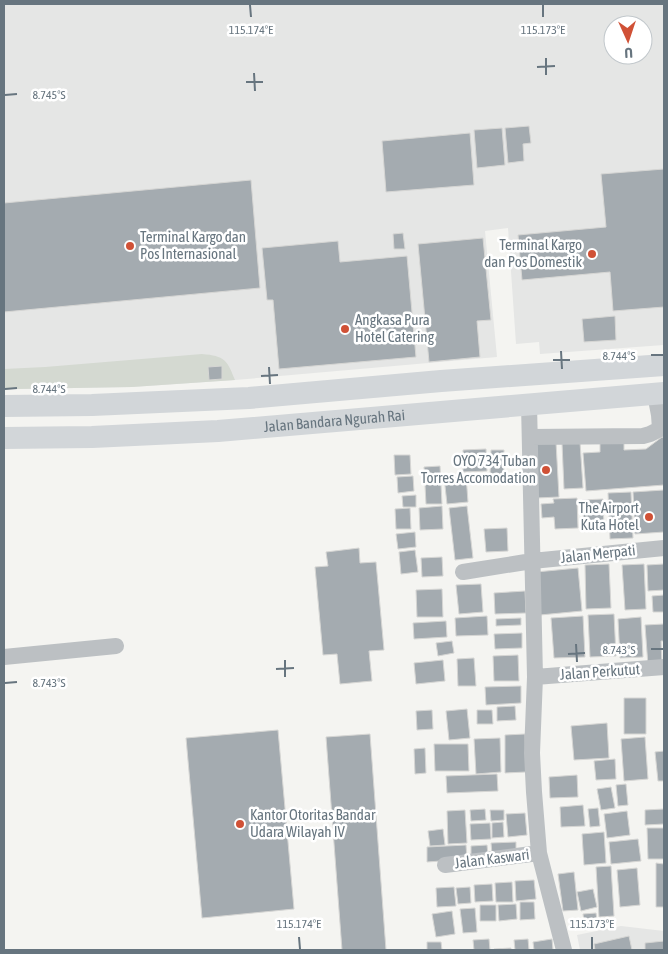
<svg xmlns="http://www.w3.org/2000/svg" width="668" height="954" viewBox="0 0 668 954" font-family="'Asap Condensed',sans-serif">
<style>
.built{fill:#e5e6e5;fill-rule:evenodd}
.green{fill:#d4d9d1}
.building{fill:#a4abb0;stroke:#d6d6d4}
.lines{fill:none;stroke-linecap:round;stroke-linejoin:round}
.street{stroke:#bcc0c3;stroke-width:16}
.secondary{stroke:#d2d6d9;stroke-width:22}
.ticks{fill:none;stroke:#67757f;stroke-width:2}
.poi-dot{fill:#d05136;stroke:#fff;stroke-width:2}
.labels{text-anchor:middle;stroke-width:5;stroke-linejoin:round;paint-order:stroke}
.poi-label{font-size:15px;fill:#67757f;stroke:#fff;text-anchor:start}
.street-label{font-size:15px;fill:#67757f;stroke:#fff}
.ticks-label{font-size:12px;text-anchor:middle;fill:#67757f;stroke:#fff;stroke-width:5;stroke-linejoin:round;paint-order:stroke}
</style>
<rect width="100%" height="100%" fill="#f4f4f1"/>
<path class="built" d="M4,4H664V345L540,354L539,342L516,344L508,228L485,231L497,357L235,380L132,387L17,389H4ZM613,25H643V55H613Z
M621,926L664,931V950H580L577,935Z"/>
<path class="green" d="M202,354C225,356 227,360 235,380L132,387L17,389H4V369L45,367Z"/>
<path class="building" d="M529,126L531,143L523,144L524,161L508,163L505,128Z
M502,128L505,165L477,168L474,130Z
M470,133L474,185L386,192L382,141Z
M664,169V307L613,311L610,272L522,280L518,235L606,227L601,174Z
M251,180L260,288L4,312V203Z
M403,233L405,249H394L393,234Z
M483,238L491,320L477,321L480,357L429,362L418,244Z
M338,241L340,262L407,256L416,357L279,369L273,300H267L262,248Z
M615,316L616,340L584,342L582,319Z
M222,366V379L209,380L208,367Z
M662,437L664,438V485L586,491L583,453L600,452V443L624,442V450L646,449Z
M556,442L559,497L536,498L533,443Z
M580,442L583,488L564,489L562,443Z
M486,449L487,471L463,472V450Z
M491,450H504V474H490Z
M394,455H410L411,474L395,475Z
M440,466L442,504H426L424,467Z
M466,475L468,502L447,504L444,477Z
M413,476L414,491L398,493L397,477Z
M664,490V532L635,534L633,492Z
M631,492L633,538L610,539L608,493Z
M416,495V507H403L402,496Z
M577,498L578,528L555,529L554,517L542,518L541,504L554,503L553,499Z
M603,499L604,528L584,529L582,500Z
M442,506L443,529L420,530L419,508Z
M467,506L473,558L455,560L449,508Z
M410,508L411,529H396L395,509Z
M507,528L508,551L486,552L484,529Z
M415,532L416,547L398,549L396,534Z
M359,548L360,563L376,562L384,650L369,651L372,681L340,684L337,654L323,655L315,567L328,566L326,552Z
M415,550L418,572L401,574L399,552Z
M442,557L443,576L422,577L421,558Z
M609,564L611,608L586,609L585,565Z
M644,564L646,609L625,610L622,565Z
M664,564V590L648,591L647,565Z
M578,568L582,611L540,615L536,572Z
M481,584L483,612L459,614L456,585Z
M442,589L443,617H417L416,590Z
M525,591L526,613L495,614L494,593Z
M664,595V612H653L652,596Z
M614,614L616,656L590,657L588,615Z
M487,616L488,635L456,636L455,618Z
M583,616L585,657L554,658L551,618Z
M641,617L643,657L620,658L618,619Z
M521,618V625L496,626V619Z
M446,621L447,637L414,639L413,623Z
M664,624V641H661L662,665L648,666L645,625Z
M522,633V648L495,649L494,634Z
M452,641L454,653L438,656L436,643Z
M518,655L519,681H494L493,656Z
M474,658L476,686H458L457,659Z
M443,660L445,681L416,684L414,663Z
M521,686V703L486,705L485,687Z
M624,698H646V734H624Z
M515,706L516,720L497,721V707Z
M467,709L470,738L449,740L446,711Z
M432,710L433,729L417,730L416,711Z
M477,710H492L493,724H477Z
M607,723L609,758L574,760L571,726Z
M278,730L294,909L202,918L186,738Z
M370,734L386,950H342L326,737Z
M525,734L526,772L505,773V735Z
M645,737L648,779L624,781L621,739Z
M500,738L501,772L476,774L474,739Z
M434,744H468L469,771H435Z
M425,748L426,773L415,774L414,749Z
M664,751V781H658L655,752Z
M615,759L616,779L596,780L594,761Z
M497,774L498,791L447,793L446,776Z
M577,775L578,797L550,798L549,777Z
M626,784L628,805L618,806L616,785Z
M611,787L615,808L601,810L597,789Z
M583,805L585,826L561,827L560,807Z
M598,808L600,826L590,827L588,809Z
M485,809L486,820L471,821L470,810Z
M664,809V824L645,825V810Z
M465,810L467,843L448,844L447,811Z
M490,810H504V820L491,821Z
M627,811L630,835L607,838L604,814Z
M525,813L527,835L508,837L506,814Z
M503,822L504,837L492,838V823Z
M490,823L491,839L471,840L470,824Z
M647,828H664V859H648Z
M443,829L445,845L430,846L428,831Z
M604,832L606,863L584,865L582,834Z
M638,839L641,861L611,864L609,842Z
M516,842V853L492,854L491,843Z
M466,845L467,859L427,862V847Z
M487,845L488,855L471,856V846Z
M656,863L664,864V907H656Z
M611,866L614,916L599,917L596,867Z
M637,868L640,905L620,907L617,870Z
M574,872L578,910L563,911L558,874Z
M534,880L536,899L516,901L515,881Z
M512,882L513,902H496L495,883Z
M492,884L493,901L475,902L474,885Z
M454,887L456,906L437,907L436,888Z
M470,887L471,903L458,904L456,888Z
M593,889L597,907L581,911L577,892Z
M520,902H534L535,919L520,920Z
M516,904L517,919L499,921L498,905Z
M480,905H496V921H480Z
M475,908L477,932L463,933L460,909Z
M452,911L455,934L436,937L432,914Z
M596,913L598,927L585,929L583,914Z
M629,936L632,950H595L594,944Z
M489,939L490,950H474L473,940Z
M528,939L529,950H515L514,940Z
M552,939L553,950H534L533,942Z
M664,941V950H645V943Z
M427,942H441L442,950H427Z
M511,948V950H495L494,949Z"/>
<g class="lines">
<path class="street" d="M529,404L535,677L532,753L534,792L539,853L564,950
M530,437L643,436L650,434L660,429L659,415L655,394
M463,572L532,561L664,548
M4,657L116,646
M535,677L664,667
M445,865L539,853"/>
<g class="secondary">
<path d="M4,406L92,405L249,398L441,381L664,365"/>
<path id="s1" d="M4,438L92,437L218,431L664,393"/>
</g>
</g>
<path class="ticks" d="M250,5L251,17M543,5V17M546,58V75M537,67L555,66M254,73L255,91M246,82H263M5,95L17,94M561,351L562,369M651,355H663M553,360H570M269,367L270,384M261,376L278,375M5,389L17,388M576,644L577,662M651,649H663M568,654L585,653M285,660V677M276,669L294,668M5,683L17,682M299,937L300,949M592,937V949"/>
<g class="poi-dot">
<circle cx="130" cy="246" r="5"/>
<circle cx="592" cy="254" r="5"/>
<circle cx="345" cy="329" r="5"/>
<circle cx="546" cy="470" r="5"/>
<circle cx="649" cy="517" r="5"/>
<circle cx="240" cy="824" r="5"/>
</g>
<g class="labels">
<g class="poi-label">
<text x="140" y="242">Terminal Kargo dan<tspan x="140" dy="17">Pos Internasional</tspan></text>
<text x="582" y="250" text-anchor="end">Terminal Kargo<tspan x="582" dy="17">dan Pos Domestik</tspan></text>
<text x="355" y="325">Angkasa Pura<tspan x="355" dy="17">Hotel Catering</tspan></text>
<text x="536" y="466" text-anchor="end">OYO 734 Tuban<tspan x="536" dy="17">Torres Accomodation</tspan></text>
<text x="639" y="513" text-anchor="end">The Airport<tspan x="639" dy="17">Kuta Hotel</tspan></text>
<text x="250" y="820">Kantor Otoritas Bandar<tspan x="250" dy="17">Udara Wilayah IV</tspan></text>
</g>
<g class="street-label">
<text dy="5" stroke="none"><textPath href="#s1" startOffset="331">Jalan Bandara Ngurah Rai</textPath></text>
<text transform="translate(598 554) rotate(-6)" y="5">Jalan Merpati</text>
<text transform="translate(600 672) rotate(-4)" y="5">Jalan Perkutut</text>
<text transform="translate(492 859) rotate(-7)" y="5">Jalan Kaswari</text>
</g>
</g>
<g class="ticks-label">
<text x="251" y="34">115.174°E</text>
<text x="543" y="34">115.173°E</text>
<text x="49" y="99">8.745°S</text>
<text x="619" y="360">8.744°S</text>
<text x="49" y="393">8.744°S</text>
<text x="619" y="654">8.743°S</text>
<text x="49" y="687">8.743°S</text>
<text x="299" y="928">115.174°E</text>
<text x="592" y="928">115.173°E</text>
</g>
<rect width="668" height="954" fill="none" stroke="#67757f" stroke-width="10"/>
<g transform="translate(628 40) rotate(177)"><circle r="24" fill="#ffffff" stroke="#c2c8cc"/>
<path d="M0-4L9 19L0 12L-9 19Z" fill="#d05136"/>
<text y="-8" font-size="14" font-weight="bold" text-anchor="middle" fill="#67757f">U</text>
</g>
</svg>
